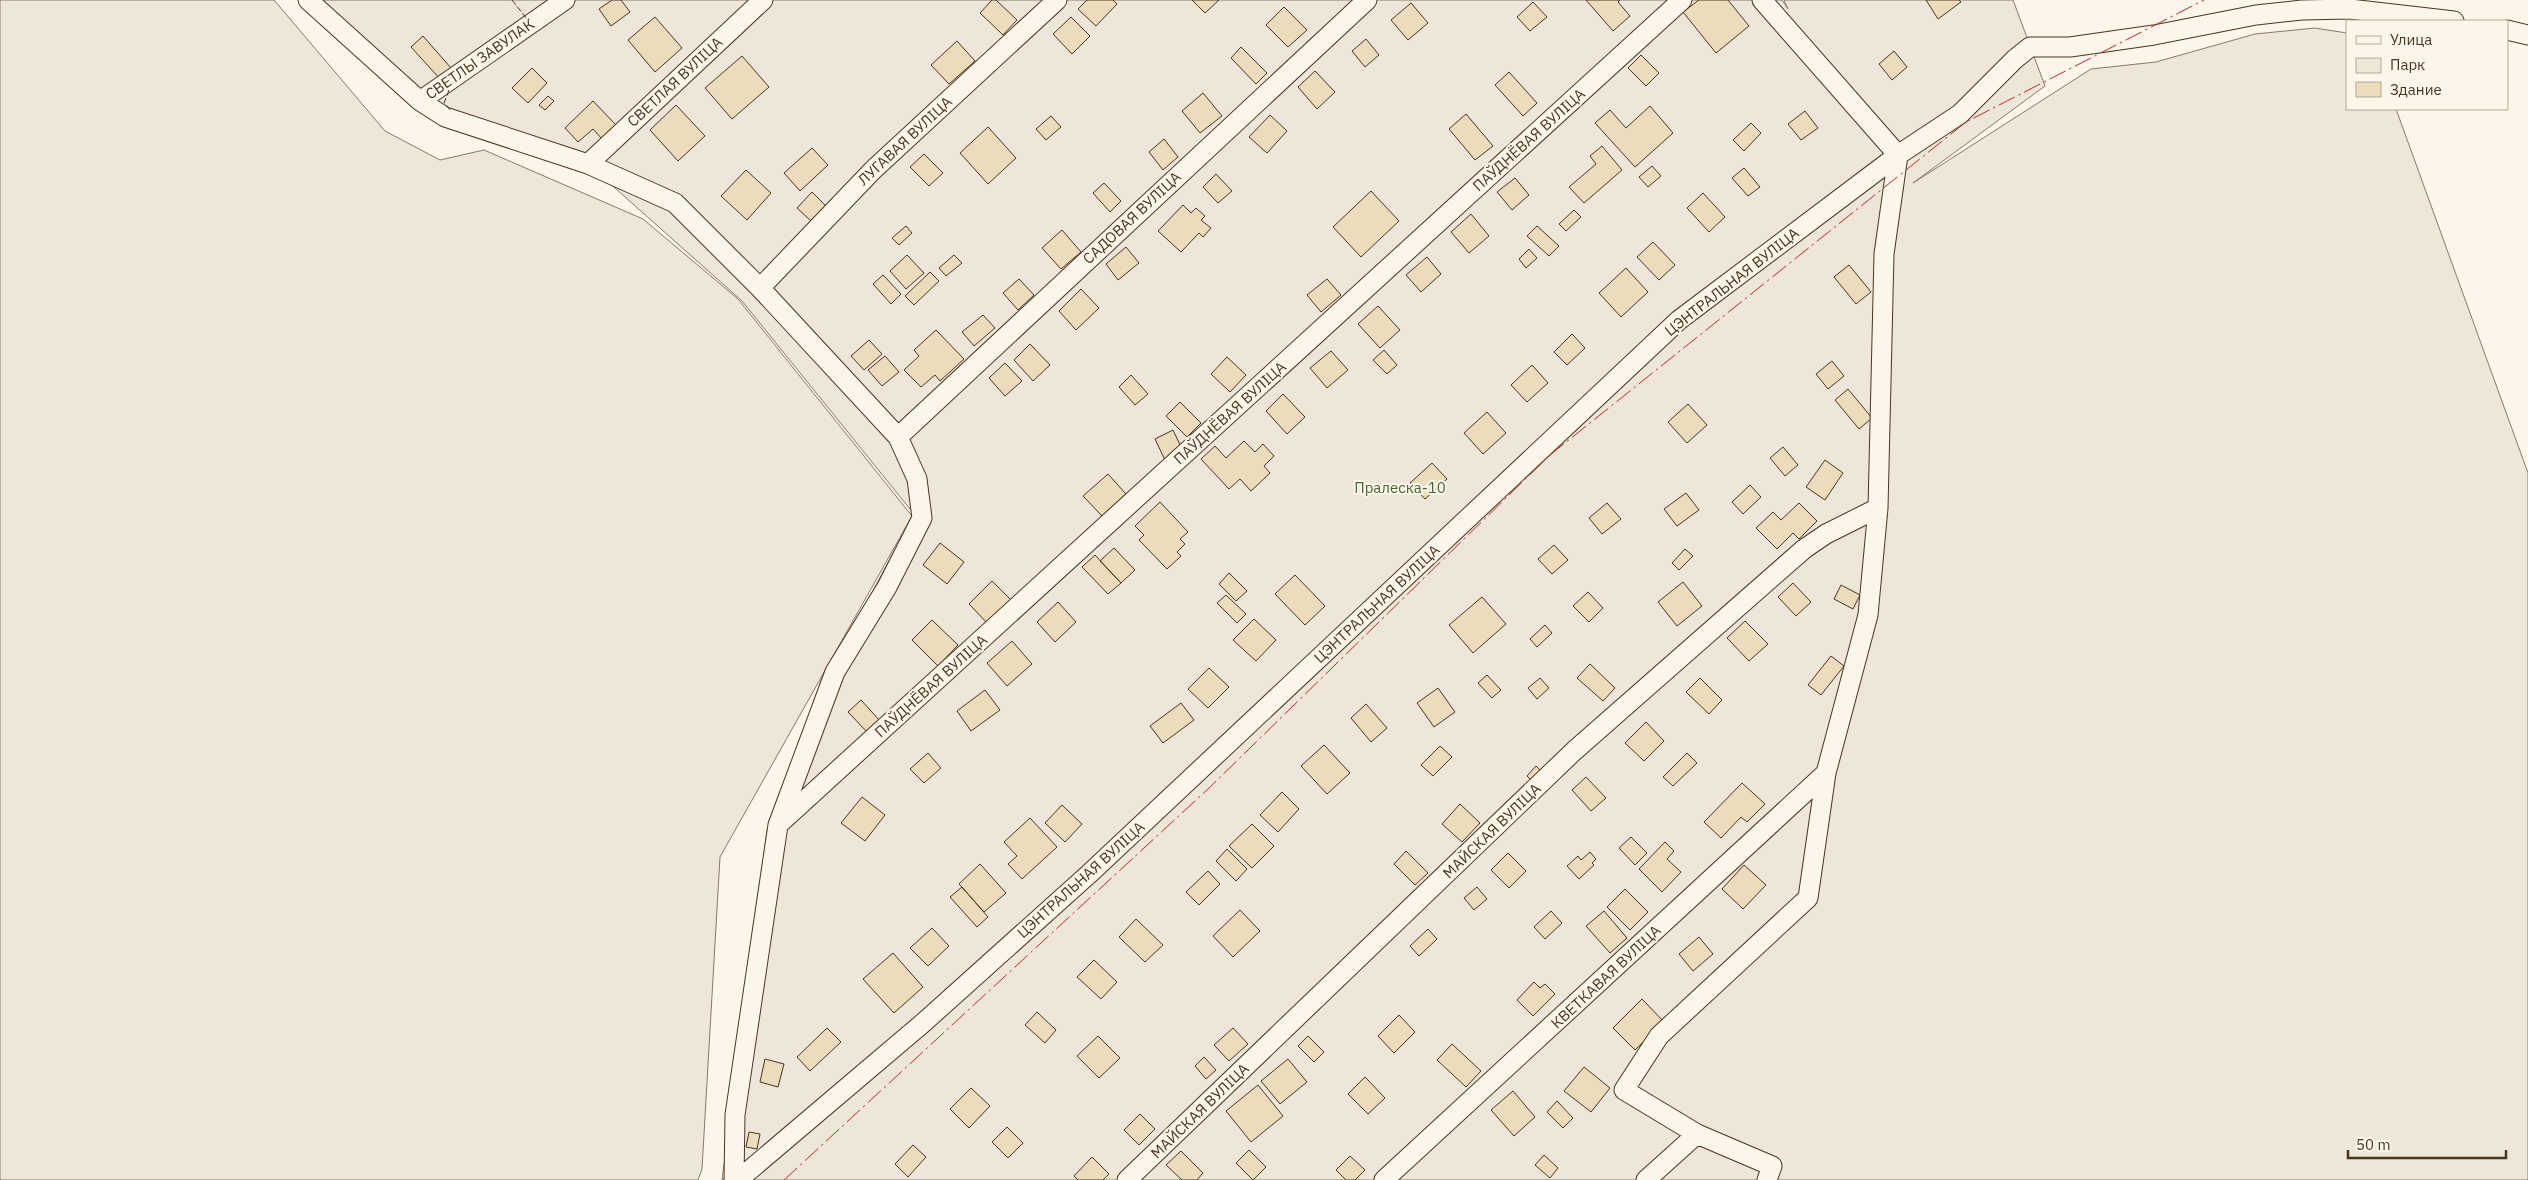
<svg xmlns="http://www.w3.org/2000/svg" width="2528" height="1180" viewBox="0 0 2528 1180" font-family="'IBM Plex Sans',sans-serif">
<style>
.green{fill:#ede6d9;stroke:#887966}
.building{fill:#ecdcbc;stroke:#4a3520}
.lines{fill:none;stroke-linecap:round;stroke-linejoin:round}
.minor-casing{stroke:#4a3520;stroke-width:21}
.minor{stroke:#fbf6e9;stroke-width:19}
.fence{stroke:#4a3520;stroke-width:1;stroke-dasharray:6 2.5;stroke-linecap:butt}
.power{stroke:#c62828;stroke-width:1;stroke-dasharray:18 4 2.5 4;stroke-linecap:butt}
.labels{text-anchor:middle;stroke-width:4;stroke-linejoin:round;paint-order:stroke}
.street-label{font-size:15px;fill:#4a3520;stroke:#fbf6e9}
.park-label{font-size:15px;fill:#436837;stroke:#fbf6e9}
</style>
<rect width="100%" height="100%" fill="#fbf6e9"/>
<path class="green" d="M0,0H274L385,131L440,160L484,150L643,219L738,299L912,516L720,857L702,1169L698,1180H0Z
M311,0H1782L1788,9L1784,0H2013L2045,86L1913,183L2091,69L2156,62L2255,34L2315,28L2347,33V109H2396L2528,473V1180H722L767,830L831,669L914,514L742,301L588,164L449,113Z"/>
<path class="building" d="M612,0H621L630,12L611,26L599,9Z
M992,0H996L1017,20L1003,35L980,13Z
M1087,0H1113L1117,4L1096,26L1078,9Z
M1192,0H1219L1205,13Z
M1586,0H1620L1618,2L1630,16L1613,31Z
M1699,0H1728L1749,26L1716,53L1683,12Z
M1926,0H1959L1961,2L1938,19Z
M1533,2L1547,17L1530,31L1517,17Z
M1411,3L1428,23L1408,40L1391,20Z
M1284,7L1307,30L1288,47L1266,25Z
M655,17L682,48L655,72L628,40Z
M1071,17L1090,36L1072,54L1053,34Z
M423,36L451,68L440,79L411,47Z
M1366,39L1379,55L1365,67L1352,51Z
M957,41L975,61L949,84L931,65Z
M1241,47L1267,73L1256,84L1231,58Z
M1894,51L1907,67L1892,80L1879,64Z
M1641,55L1659,73L1646,86L1628,68Z
M742,56L769,87L732,119L705,88Z
M532,68L547,83L528,103L512,88Z
M1315,71L1335,92L1317,109L1298,87Z
M1509,72L1537,103L1523,116L1495,85Z
M1203,93L1222,116L1200,133L1182,111Z
M548,96L554,101L545,110L539,105Z
M593,101L617,126L602,139L593,129L578,142L565,128Z
M676,105L705,136L678,161L650,130Z
M1650,106L1673,133L1635,167L1595,123L1610,110L1626,128Z
M1805,111L1818,128L1801,140L1788,124Z
M1466,114L1493,146L1475,160L1449,129Z
M1270,115L1287,131L1267,153L1249,137Z
M1051,116L1061,127L1046,140L1036,129Z
M1751,123L1761,133L1744,151L1733,140Z
M988,127L1016,158L988,184L960,153Z
M1164,139L1178,157L1163,170L1149,152Z
M1602,146L1622,170L1584,203L1569,187L1596,164L1590,156Z
M812,148L828,165L800,191L784,173Z
M924,154L943,173L929,186L910,167Z
M1652,166L1661,176L1648,187L1639,177Z
M1744,168L1760,187L1748,196L1732,178Z
M746,170L771,193L747,220L721,196Z
M1216,174L1232,191L1218,203L1203,187Z
M1515,178L1529,195L1512,210L1497,192Z
M1104,183L1121,201L1110,212L1093,193Z
M1371,191L1399,221L1361,257L1333,227Z
M812,192L826,206L811,221L797,208Z
M1703,193L1725,217L1709,232L1687,208Z
M1183,205L1191,213L1196,208L1205,216L1201,220L1211,228L1203,237L1199,233L1181,252L1158,231Z
M1574,210L1581,217L1566,231L1559,224Z
M1471,214L1489,236L1469,253L1451,232Z
M906,226L912,233L899,245L892,238Z
M1537,226L1559,246L1549,256L1527,236Z
M1062,230L1081,252L1061,269L1042,248Z
M1653,242L1675,265L1659,280L1637,257Z
M1126,247L1139,263L1118,280L1106,264Z
M1529,249L1537,258L1526,268L1519,259Z
M907,255L924,273L906,289L890,271Z
M954,255L962,263L946,276L939,268Z
M1427,257L1441,274L1421,292L1406,275Z
M1849,265L1871,292L1856,304L1834,277Z
M1626,268L1648,292L1621,317L1599,293Z
M930,272L939,281L914,305L905,296Z
M883,275L901,294L891,304L873,284Z
M1019,279L1034,295L1018,310L1003,293Z
M1327,279L1341,295L1321,312L1307,295Z
M1081,289L1099,308L1076,330L1059,311Z
M1378,306L1400,330L1380,348L1358,324Z
M983,315L995,328L974,346L962,332Z
M936,330L964,359L940,381L935,375L921,387L904,370L919,356L914,350Z
M1572,334L1585,348L1567,365L1554,352Z
M869,340L882,354L864,370L851,356Z
M1030,344L1050,365L1033,381L1014,360Z
M1384,350L1397,365L1387,374L1373,360Z
M1331,351L1348,370L1327,388L1310,368Z
M885,356L899,372L882,386L868,370Z
M1227,357L1246,375L1230,392L1211,374Z
M1832,361L1844,376L1828,389L1816,374Z
M1005,363L1022,381L1005,396L989,378Z
M1532,365L1548,383L1527,402L1511,385Z
M1131,375L1148,394L1135,405L1119,387Z
M1848,389L1872,418L1859,429L1835,400Z
M1283,394L1305,417L1287,434L1266,411Z
M1180,402L1201,423L1187,437L1166,416Z
M1688,404L1707,425L1687,443L1668,422Z
M1487,412L1506,433L1483,454L1464,433Z
M1173,430L1183,451L1165,460L1155,439Z
M1244,441L1255,452L1263,444L1274,456L1264,466L1270,473L1251,491L1240,479L1229,489L1201,459L1215,446L1226,458Z
M1783,447L1798,465L1785,476L1770,458Z
M1825,460L1843,473L1825,500L1806,487Z
M1432,463L1447,479L1425,499L1410,483Z
M1108,474L1126,494L1102,516L1083,496Z
M1750,485L1761,497L1743,514L1732,502Z
M1686,493L1699,510L1677,526L1664,509Z
M1160,502L1188,532L1180,539L1185,544L1177,552L1181,556L1167,569L1139,540L1144,535L1135,526Z
M1607,503L1621,519L1602,534L1589,518Z
M1799,503L1817,521L1799,539L1793,533L1777,549L1756,528L1773,512L1781,520Z
M940,543L964,562L947,584L923,565Z
M1554,545L1568,560L1552,574L1538,559Z
M1114,548L1135,570L1121,583L1100,561Z
M1685,549L1693,556L1679,570L1672,563Z
M1095,555L1121,583L1108,594L1082,567Z
M1229,573L1247,591L1236,601L1219,584Z
M1295,575L1325,606L1305,625L1275,594Z
M992,581L1011,600L988,624L969,604Z
M1683,582L1702,606L1677,626L1658,602Z
M1793,583L1811,602L1796,616L1778,597Z
M1841,585L1860,595L1853,609L1834,599Z
M1588,592L1603,608L1589,622L1573,606Z
M1226,595L1246,614L1237,623L1217,603Z
M1482,597L1506,624L1473,653L1449,625Z
M1058,602L1076,622L1055,642L1037,622Z
M1254,619L1276,640L1256,661L1233,640Z
M932,620L958,645L938,666L912,640Z
M1745,621L1768,644L1749,661L1727,638Z
M1545,625L1552,633L1537,647L1530,639Z
M1012,641L1032,664L1007,686L987,663Z
M1831,656L1844,666L1821,695L1808,685Z
M1590,664L1615,688L1603,701L1577,678Z
M1209,668L1229,687L1208,708L1188,689Z
M1487,675L1501,690L1492,698L1478,683Z
M1540,678L1549,688L1537,699L1528,688Z
M1700,678L1722,700L1709,714L1686,692Z
M1438,688L1455,712L1434,727L1417,703Z
M985,690L1000,710L971,731L957,711Z
M861,700L880,721L868,733L848,712Z
M1181,703L1194,720L1163,743L1150,726Z
M1366,704L1387,728L1371,742L1351,718Z
M1646,722L1664,741L1644,761L1625,743Z
M1324,745L1350,773L1327,794L1301,766Z
M1440,746L1452,757L1433,776L1421,765Z
M928,753L941,768L924,783L910,769Z
M1687,753L1697,763L1673,786L1663,777Z
M1536,766L1542,772L1533,782L1527,776Z
M1586,777L1606,798L1591,811L1572,790Z
M1742,783L1765,804L1747,822L1741,817L1721,838L1704,822Z
M1282,792L1299,809L1278,832L1260,815Z
M862,797L885,815L865,841L841,823Z
M1460,804L1480,823L1462,842L1442,824Z
M1062,805L1082,824L1065,842L1045,823Z
M1030,818L1057,847L1022,879L1008,864L1017,856L1004,842Z
M1252,824L1274,846L1252,868L1229,846Z
M1631,837L1647,853L1635,865L1619,848Z
M1665,842L1674,851L1667,859L1681,872L1662,892L1639,869Z
M1227,849L1247,869L1236,881L1216,861Z
M1406,851L1428,873L1415,885L1394,864Z
M1590,852L1596,859L1592,863L1594,865L1579,879L1567,866L1578,856L1581,860Z
M1508,853L1526,871L1509,888L1491,870Z
M980,864L1006,893L984,912L959,884Z
M1744,865L1766,885L1743,909L1722,889Z
M1208,871L1220,884L1199,905L1186,892Z
M962,887L988,917L977,927L950,897Z
M1477,887L1487,899L1474,910L1464,898Z
M1625,889L1648,912L1630,930L1607,907Z
M1240,910L1260,931L1233,957L1213,936Z
M1551,911L1562,923L1545,939L1534,927Z
M1604,911L1627,938L1610,953L1586,926Z
M1136,919L1163,945L1145,962L1119,937Z
M932,928L949,946L928,966L910,948Z
M1428,929L1437,939L1419,956L1410,946Z
M1699,937L1713,954L1693,971L1679,954Z
M893,953L923,987L894,1013L863,979Z
M1094,960L1117,982L1101,999L1077,977Z
M1534,982L1540,988L1545,984L1555,994L1533,1016L1517,1000Z
M1642,999L1664,1022L1635,1050L1613,1028Z
M1037,1012L1056,1030L1045,1043L1025,1025Z
M1399,1015L1415,1032L1394,1053L1378,1036Z
M827,1028L841,1042L810,1071L797,1057Z
M1233,1028L1248,1044L1229,1061L1214,1045Z
M1098,1036L1120,1058L1099,1078L1077,1056Z
M1308,1036L1324,1052L1314,1062L1298,1046Z
M1452,1044L1481,1071L1466,1087L1437,1060Z
M1204,1057L1216,1070L1206,1079L1195,1066Z
M765,1059L784,1064L778,1087L760,1082Z
M1288,1059L1307,1082L1280,1104L1261,1081Z
M1584,1067L1610,1088L1591,1112L1564,1091Z
M1365,1077L1385,1098L1368,1114L1348,1094Z
M1258,1085L1283,1116L1251,1142L1226,1111Z
M971,1088L990,1106L969,1128L950,1109Z
M1513,1091L1535,1117L1514,1136L1491,1110Z
M1557,1101L1573,1118L1563,1128L1547,1112Z
M1140,1114L1155,1129L1139,1145L1124,1130Z
M1007,1127L1023,1143L1008,1158L992,1142Z
M749,1132L760,1134L757,1149L746,1147Z
M913,1145L926,1157L908,1177L895,1164Z
M1249,1150L1266,1167L1253,1180L1236,1163Z
M1181,1151L1203,1173L1197,1180H1182L1166,1165Z
M1544,1155L1558,1168L1550,1178L1535,1165Z
M1350,1156L1365,1170L1355,1180H1346L1336,1170Z
M1092,1157L1109,1174L1103,1180H1078L1074,1176Z"/>
<g class="lines">
<g class="minor-casing">
<path id="minor" d="M308,0L420,101L445,117L588,164L675,203L760,288L898,437L917,479L922,518L887,587L835,672L778,825L735,1115L734,1180
M1762,0L1898,155L1884,254L1878,508L1868,615L1826,773L1808,898L1659,1036L1624,1090L1697,1134L1772,1166L1767,1180
M2507,30L2528,35
M420,101L565,0
M588,164L763,0
M760,288L873,170L1057,0
M898,437L1367,0
M780,823L1682,0
M738,1180L923,1023L1089,874L1679,320L1898,155L1960,114L2015,59L2030,47H2070L2154,35L2256,15L2302,10L2350,9L2454,21
M1127,1180L1574,751L1804,549L1826,534L1878,508
M1384,1180L1826,773
M1646,1180L1697,1134"/>
</g>
<use href="#minor" class="minor"/>
<path class="fence" d="M512,0L527,19
M449,90L444,103L451,111"/>
<path class="power" d="M784,1180L1208,789L1550,455L1966,122L2204,0"/>
</g>
<g class="labels">
<g class="street-label">
<text transform="translate(480 59) rotate(-35)" y="5">СВЕТЛЫ ЗАВУЛАК</text>
<text transform="translate(675 82) rotate(-43)" y="5">СВЕТЛАЯ ВУЛІЦА</text>
<text transform="translate(1529 140) rotate(-42)" y="5">ПАЎДНЁВАЯ ВУЛІЦА</text>
<text transform="translate(905 141) rotate(-43)" y="5">ЛУГАВАЯ ВУЛІЦА</text>
<text transform="translate(1132 218) rotate(-43)" y="5">САДОВАЯ ВУЛІЦА</text>
<text transform="translate(1732 282) rotate(-38)" y="5">ЦЭНТРАЛЬНАЯ ВУЛІЦА</text>
<text transform="translate(1230 413) rotate(-42)" y="5">ПАЎДНЁВАЯ ВУЛІЦА</text>
<text transform="translate(1377 604) rotate(-43)" y="5">ЦЭНТРАЛЬНАЯ ВУЛІЦА</text>
<text transform="translate(931 686) rotate(-42)" y="5">ПАЎДНЁВАЯ ВУЛІЦА</text>
<text transform="translate(1492 831) rotate(-44)" y="5">МАЙСКАЯ ВУЛІЦА</text>
<text transform="translate(1081 880) rotate(-42)" y="5">ЦЭНТРАЛЬНАЯ ВУЛІЦА</text>
<text transform="translate(1606 977) rotate(-43)" y="5">КВЕТКАВАЯ ВУЛІЦА</text>
<text transform="translate(1200 1111) rotate(-44)" y="5">МАЙСКАЯ ВУЛІЦА</text>
</g>
<g class="park-label">
<text x="1400" y="493">Пралеска-10</text>
</g>
</g>
<rect x="2346" y="20" width="162" height="90" fill="#fbf6e9" stroke="#b4a999"/>
<rect x="2356" y="36" width="25" height="8" fill="#fbf6e9" stroke="#b4a999"/>
<text x="2390" y="45" font-size="15" fill="#4a3520">Улица</text>
<rect x="2356" y="58" width="25" height="15" fill="#ede6d9" stroke="#b4a999"/>
<text x="2390" y="70" font-size="15" fill="#4a3520">Парк</text>
<rect x="2356" y="82" width="25" height="15" fill="#ecdcbc" stroke="#b4a999"/>
<text x="2390" y="95" font-size="15" fill="#4a3520">Здание</text>
<path d="M2348 1150v8h158v-8" fill="none" stroke="#4a3520" stroke-width="2.5"/>
<text x="2356" y="1150" font-size="15" fill="#4a3520" stroke="#fbf6e9" stroke-width="4" paint-order="stroke">50 m</text>
</svg>
